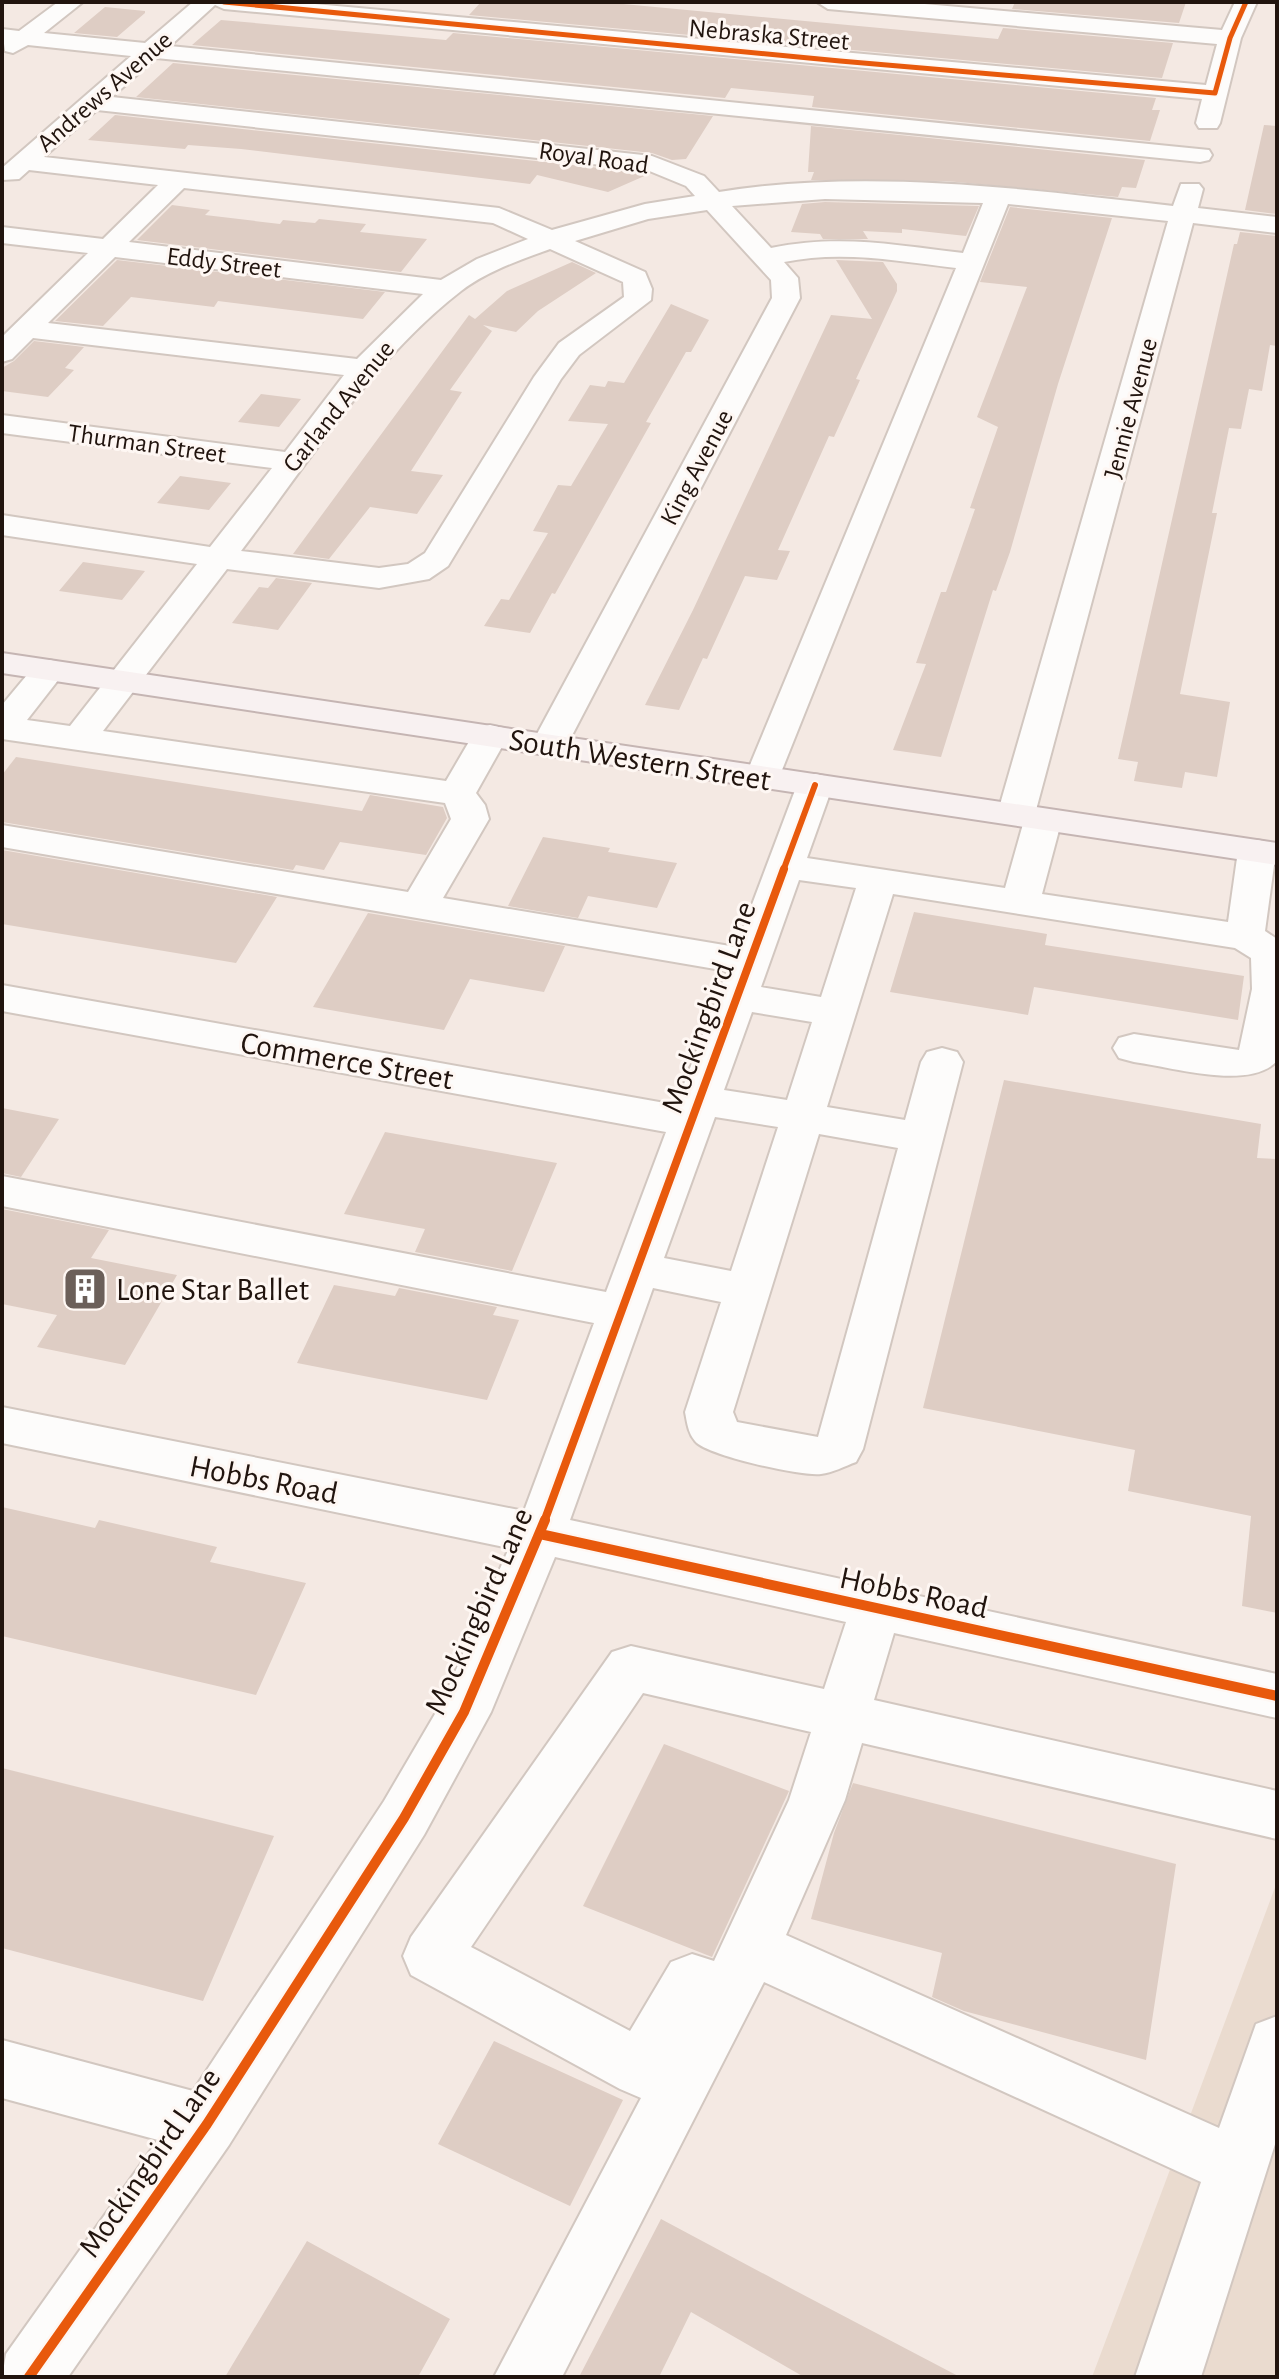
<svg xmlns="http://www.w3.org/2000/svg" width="1279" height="2379" viewBox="0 0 1279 2379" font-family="'Alegreya Sans',sans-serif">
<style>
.commercial{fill:#eadbcf}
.building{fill:#decdc4}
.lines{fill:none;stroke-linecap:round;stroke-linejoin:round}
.minor-casing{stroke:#d2c7c0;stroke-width:4}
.major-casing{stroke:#c5b5b3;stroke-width:4}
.minor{fill:#fdfcfb;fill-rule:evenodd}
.major{fill:#f8f1f1;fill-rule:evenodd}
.cycleway-far3-casing{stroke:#fef7f3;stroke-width:8}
.cycleway-far2-casing{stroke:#fef7f3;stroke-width:10}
.cycleway-far1-casing{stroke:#fef7f3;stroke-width:13}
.cycleway-casing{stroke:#fef7f3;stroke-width:15}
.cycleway-far3{stroke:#e8590c;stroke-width:5}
.cycleway-far2{stroke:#e8590c;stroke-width:6}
.cycleway-far1{stroke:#e8590c;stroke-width:8}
.cycleway{stroke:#e8590c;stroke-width:10}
.labels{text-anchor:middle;stroke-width:6;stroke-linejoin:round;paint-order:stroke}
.far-street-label{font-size:26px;fill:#21140e;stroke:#fef7f3}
.street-label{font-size:32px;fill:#21140e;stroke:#fef7f3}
.poi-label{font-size:32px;fill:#21140e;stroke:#fef7f3;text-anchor:start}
</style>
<rect width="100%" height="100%" fill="#f4e9e3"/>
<path class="commercial" d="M1277,1882V2377H1092L1165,2183Z"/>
<path class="building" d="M481,2H602L998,39L1003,28L1173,43L1162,78L469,15Z
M1015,2H1186L1179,23L1012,9Z
M105,7L145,11V13L117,37L74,33Z
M221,20L446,40L453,33L1156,98L1152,110H1160L1150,141L812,107L814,96L731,88L725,98L192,45Z
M173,63L713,116L686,159L672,160L652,153L136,97Z
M115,115L646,173L649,174L608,192L537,175L530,184L241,149L188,145L185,149L88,140Z
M1264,125L1277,126V214L1245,210Z
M811,126L1145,160L1136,188L1122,187L1118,197L946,181L811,180L814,172H808Z
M825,202L979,206L966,236L902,229V233L863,231L868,239H823L820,234L791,232L802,204Z
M172,205L210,210L205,215L280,224L283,220L315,223L319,219L366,224L360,232L427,239L401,272L137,240Z
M1010,207L1112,218L1058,384L1010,552L996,591L993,590L941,757L893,750L926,664L916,663L941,592H946L975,509L970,508L998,427L977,417L1027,287L980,282Z
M1240,232L1277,236V346L1270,345L1262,391L1249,389L1241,429L1229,428L1212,513H1217L1180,694L1230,702L1217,777L1185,772L1182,788L1134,781L1138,762L1118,759L1234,244H1237Z
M117,260L385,292L363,319L218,301L214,307L131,297L103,326L55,321Z
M836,260L883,262L897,284V291L856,379L860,380L834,437L829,436L778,550L790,551L777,580L745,576L707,659L703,658L679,710L645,705L693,610L831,315L872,319Z
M572,262L596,273L538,311L516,332L483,325L492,331L450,390L462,392L411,471L443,475L417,514L370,507L329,559L293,554L469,315L475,319L507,291Z
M671,304L709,320L691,352H686L646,422L651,423L555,594L552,593L530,633L484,626L501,599L509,600L548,533L533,531L558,485L571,486L608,424L568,421L590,385L605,387L608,381L624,383Z
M34,341L84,347L65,368L74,370L48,397L2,391V368L14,361Z
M261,394L301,399L279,427L238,422Z
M180,476L231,483L209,510L157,503Z
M83,562L145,571L122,600L59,591Z
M276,578L312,583L278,630L232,623L259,587L268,588Z
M16,757L362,811L370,795L443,807L447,818L426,855L340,842L324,870L296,865L293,870L2,822V775Z
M543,837L610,848L608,852L677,863L657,908L588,896L578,918L508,906Z
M2,850L277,897L236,963L2,924Z
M914,912L1047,934L1045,945L1244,976L1238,1020L1034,987L1028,1015L890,992Z
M368,913L565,946L544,992L470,979L444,1030L313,1007Z
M1004,1080L1261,1124L1257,1158L1277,1159V1613L1242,1606L1251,1516L1128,1491L1135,1450L923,1408Z
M2,1108L59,1119L21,1177L2,1173Z
M385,1132L557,1163L512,1271L415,1252L425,1229L344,1214Z
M2,1209L109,1230L91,1258L177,1275L125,1365L37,1347L57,1315L2,1304Z
M334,1285L395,1296L399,1288L497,1307L493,1315L519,1320L487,1400L297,1363Z
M2,1507L95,1528L99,1520L217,1547L210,1562L306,1583L256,1695L2,1636Z
M664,1744L789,1791L712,1957L583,1906Z
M2,1768L274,1836L203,2001L2,1948Z
M853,1783L1176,1864L1146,2060L964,2011L932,1997L942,1953L811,1919L834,1833Z
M494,2041L623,2100L570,2206L438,2144Z
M661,2219L796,2291L960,2377H804L691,2312L659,2377H579Z
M307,2241L450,2319L418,2377H225Z"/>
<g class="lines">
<g class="minor-casing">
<path id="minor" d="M58,2H83L44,33L145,43L193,2H293L1206,85L1217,44L828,9L817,2H902L1222,30L1235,2H1257L1241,38L1220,123L1217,128H1199L1196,123L1202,99L224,9L215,5L170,46L1209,150L1212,155L1209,160L1200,162L156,58L112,97L652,156L704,176L719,192C868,168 1024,189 1173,206L1181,184H1199L1203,189L1198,208L1277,217V233L1193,223L1036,810L1056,811L1062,819L1042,894L1228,922L1238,851L1244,843L1257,840L1270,843L1276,851L1265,931L1277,939V1061C1249,1091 1172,1067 1134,1062L1119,1058L1113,1048L1119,1038L1134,1034L1239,1050L1252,989L1251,958L1235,948L893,894L827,1107L905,1120L921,1062L927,1052L942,1048L957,1052L963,1062L863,1449L856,1462C845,1466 832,1473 821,1474C803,1477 705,1455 695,1441C688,1433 687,1422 685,1412L721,1302L653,1288L570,1520L1277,1674V1718L894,1633L874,1700L1277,1791V1839L862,1743L845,1800L786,1935L1219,2128L1256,2024L1277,2016V2138L1201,2377H1135L1201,2182L764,1982L562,2377H494L641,2098L620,2089L411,1975L403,1956L411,1937L612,1652L631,1646L824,1689L846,1622L555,1557L491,1712L424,1835L229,2145L68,2377H2L6,2354L158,2140L2,2098V2040L193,2091L384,1801L442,1702L509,1548L2,1443V1407L524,1511L594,1323L2,1206V1176L606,1292L666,1132L2,1011V985L676,1105L727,971L2,847V825L408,892L451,819L445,803L2,739V705L37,663L49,660L61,663L66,670L27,720L70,726L197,564L2,535V515L210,547L272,468L2,433V415L285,452L344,375L33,338L12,359L2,362V337L88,253L2,243V227L103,239L158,185L29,170L19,179L2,180V168L131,56L28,45L13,53L5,51L2,29L19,31ZM97,110L647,170L686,186L695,196L645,204L552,230L499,208L44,157ZM184,188L493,223L528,239L477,259L441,280L129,242ZM825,199L983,203L963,253C894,245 840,234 771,248L732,206ZM1008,204L1168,221L997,815L1003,823L1023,824L1005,888L807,858L833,785L828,777L815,774L802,777L797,785L736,947L443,898L489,819L485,805L476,793L508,736L503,728L490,725L477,728L446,781L103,731L227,569L379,588L429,579L448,566L561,379L579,355L651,300L652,289L645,272L575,241L648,219L707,210L771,280L772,298L531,745L536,753L549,756L562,753L567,745L800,298L798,278L784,262C841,250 898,261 956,268L745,777L750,785L763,788L776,785ZM550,249L623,282L624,297L559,343L534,377L425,553L408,564L379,568L241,551C309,462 372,360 461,291C487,271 520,260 550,249ZM115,257L423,294L357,359L48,323ZM799,880L856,888L821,997L761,987ZM752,1012L812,1022L787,1100L724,1090ZM715,1117L778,1127L731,1271L664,1258ZM819,1134L898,1148L818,1437L737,1422L733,1412ZM643,1693L811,1732L789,1800L714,1961L692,1954L671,1962L630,2031L471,1947Z"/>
</g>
<g class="major-casing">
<path id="major" d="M2,653L1277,843V865L2,673Z"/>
</g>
<use href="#minor" class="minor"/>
<use href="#major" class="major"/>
<g class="cycleway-far3-casing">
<path id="cycleway-far3" d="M224,2L840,61L1215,93L1230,38L1246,2"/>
</g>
<g class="cycleway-far2-casing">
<path id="cycleway-far2" d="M783,871L815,785"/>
</g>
<g class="cycleway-far1-casing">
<path id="cycleway-far1" d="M544,1522L784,869"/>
</g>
<g class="cycleway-casing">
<path id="cycleway" d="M540,1534L1277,1696
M29,2377L207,2124L404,1818L464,1712L545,1520"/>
</g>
<use href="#cycleway-far3" class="cycleway-far3"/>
<use href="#cycleway-far2" class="cycleway-far2"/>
<use href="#cycleway-far1" class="cycleway-far1"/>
<use href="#cycleway" class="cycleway"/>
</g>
<defs>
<g id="building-square" transform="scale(2.3)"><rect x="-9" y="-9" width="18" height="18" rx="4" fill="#6b5f59" stroke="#fef7f3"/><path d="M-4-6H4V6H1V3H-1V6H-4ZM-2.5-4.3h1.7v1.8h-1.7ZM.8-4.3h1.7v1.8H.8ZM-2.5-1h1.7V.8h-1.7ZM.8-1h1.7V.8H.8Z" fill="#fff"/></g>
</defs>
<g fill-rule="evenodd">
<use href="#building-square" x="85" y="1289"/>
</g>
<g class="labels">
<g class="far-street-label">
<text transform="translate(769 34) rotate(5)" y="9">Nebraska Street</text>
<text transform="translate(104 91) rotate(-41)" y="9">Andrews Avenue</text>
<text transform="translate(594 157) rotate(8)" y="9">Royal Road</text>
<text transform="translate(224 262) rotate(7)" y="9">Eddy Street</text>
<text transform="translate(338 406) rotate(-51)" y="9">Garland Avenue</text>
<text transform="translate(1130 408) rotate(-75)" y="9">Jennie Avenue</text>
<text transform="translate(147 443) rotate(8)" y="9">Thurman Street</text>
<text transform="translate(696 467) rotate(-62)" y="9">King Avenue</text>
</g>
<g class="street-label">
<text transform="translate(640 759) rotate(9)" y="11">South Western Street</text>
<text transform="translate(708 1007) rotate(-70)" y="11">Mockingbird Lane</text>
<text transform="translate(347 1060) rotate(10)" y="11">Commerce Street</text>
<text transform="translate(264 1479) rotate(11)" y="11">Hobbs Road</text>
<text transform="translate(914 1592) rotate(12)" y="11">Hobbs Road</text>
<text transform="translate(478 1611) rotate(-66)" y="11">Mockingbird Lane</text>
<text transform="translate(149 2162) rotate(-55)" y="11">Mockingbird Lane</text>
</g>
<g class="poi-label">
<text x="116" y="1300">Lone Star Ballet</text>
</g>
</g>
<rect width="1279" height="2379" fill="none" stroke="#21140e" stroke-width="8"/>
</svg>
